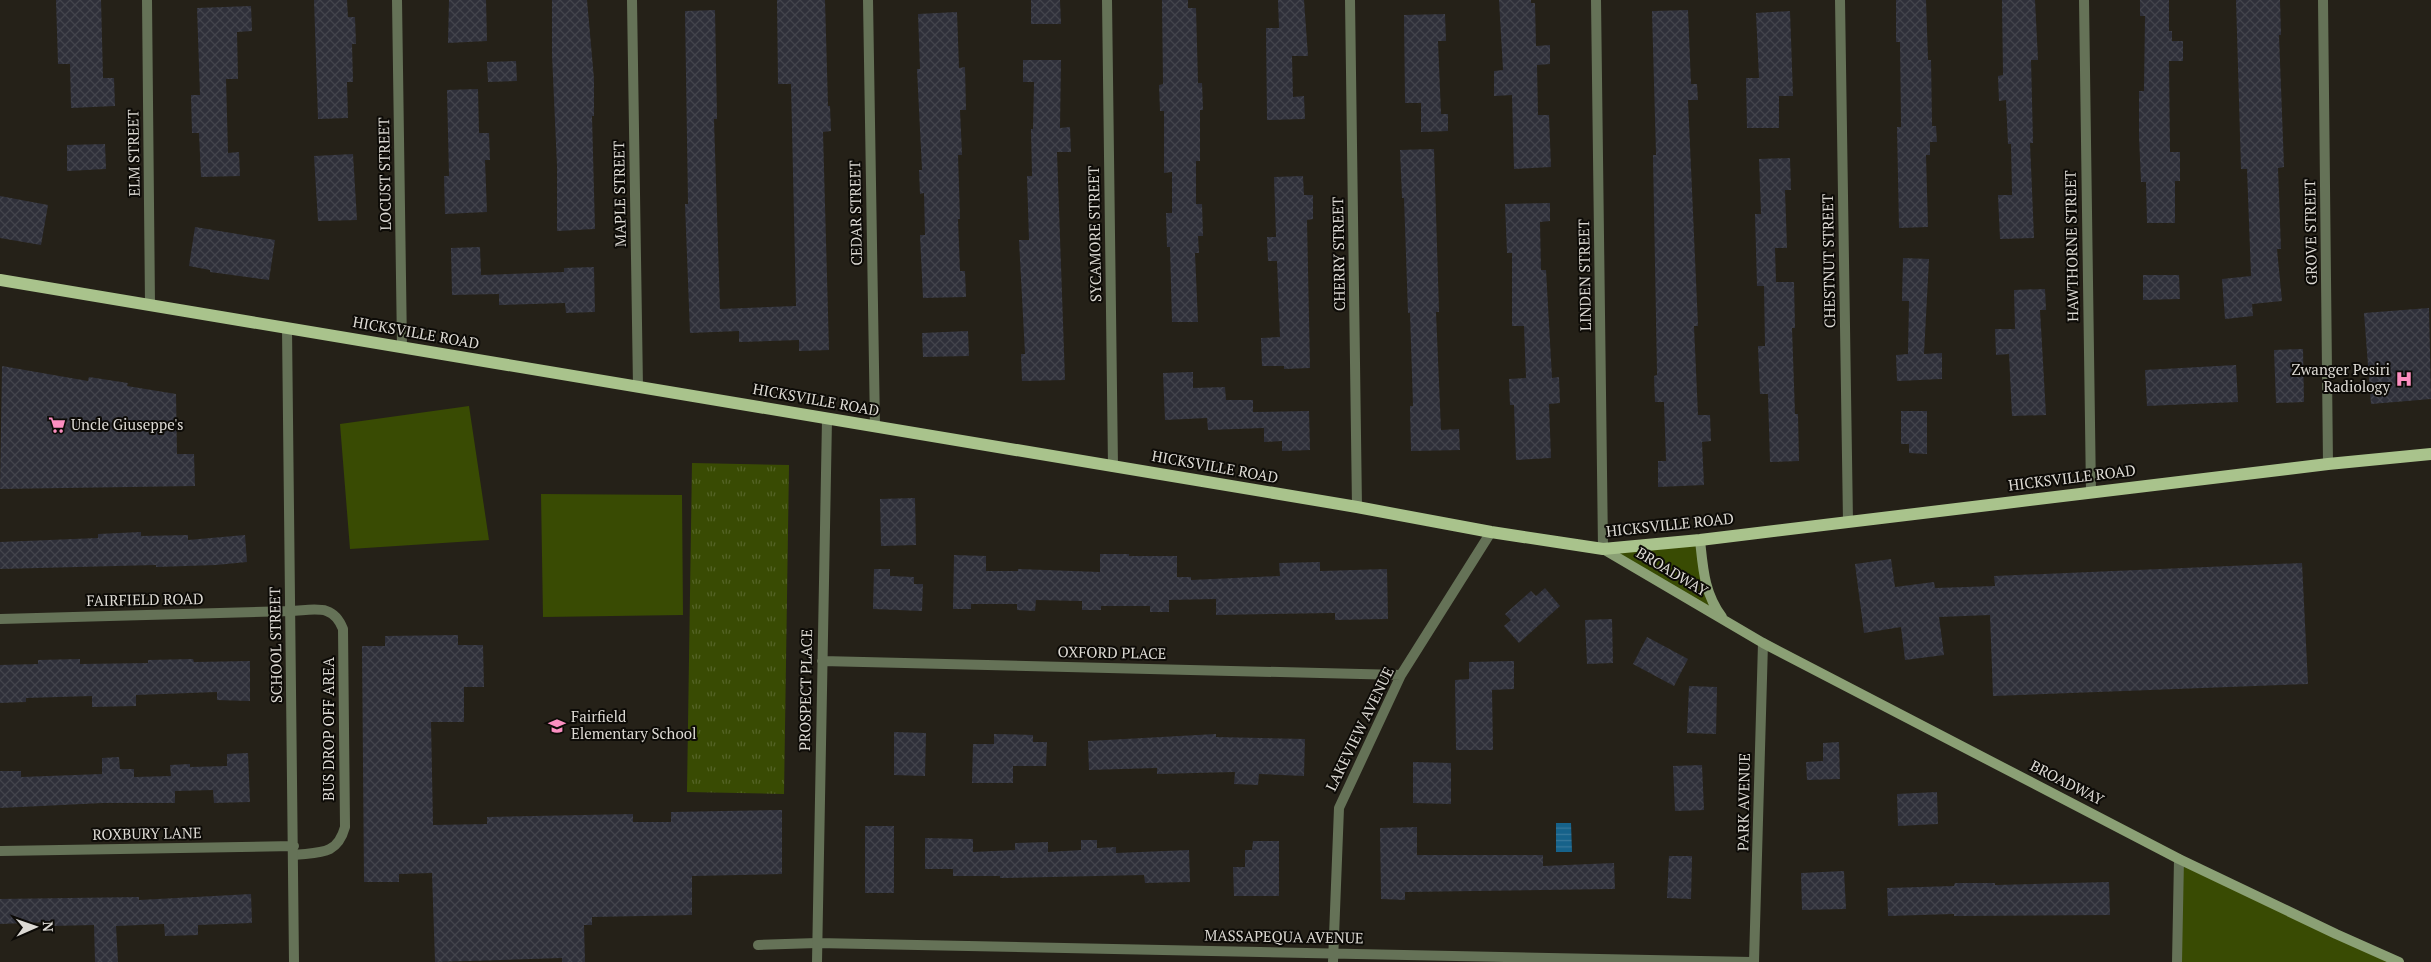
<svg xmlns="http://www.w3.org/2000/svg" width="2431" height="962" viewBox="0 0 2431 962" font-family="'PT Serif',serif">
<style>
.grass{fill:#394b03}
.park{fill:url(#park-tufts)}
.water{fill:url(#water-rules)}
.building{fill:url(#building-cross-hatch)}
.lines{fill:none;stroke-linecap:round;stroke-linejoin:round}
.service{stroke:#657257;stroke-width:10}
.minor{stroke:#657257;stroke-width:10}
.secondary{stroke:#8ba075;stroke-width:10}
.primary{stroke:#a9c38c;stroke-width:12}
.labels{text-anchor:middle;stroke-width:4;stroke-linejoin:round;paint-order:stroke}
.street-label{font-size:15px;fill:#dddad4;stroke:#0d0b07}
.poi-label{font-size:15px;fill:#dddad4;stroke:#0d0b07;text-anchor:start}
</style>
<defs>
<pattern id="park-tufts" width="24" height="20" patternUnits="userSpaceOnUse" patternTransform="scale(1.25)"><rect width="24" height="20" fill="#394b03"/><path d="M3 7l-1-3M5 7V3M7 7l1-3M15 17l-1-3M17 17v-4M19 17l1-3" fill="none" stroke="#556427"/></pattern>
<pattern id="water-rules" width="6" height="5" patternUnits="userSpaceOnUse" patternTransform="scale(1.25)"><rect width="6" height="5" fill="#16628a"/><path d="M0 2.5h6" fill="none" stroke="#37789a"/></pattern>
<pattern id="building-cross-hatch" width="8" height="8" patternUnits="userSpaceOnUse" patternTransform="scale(1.25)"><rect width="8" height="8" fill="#2f303a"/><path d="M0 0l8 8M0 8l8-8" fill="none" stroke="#43444c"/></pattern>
</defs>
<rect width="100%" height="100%" fill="#252118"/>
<path class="grass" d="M469,406L489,540L350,549L340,424Z
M541,494L682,495L683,615L543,617Z
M1696,545L1710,608L1613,551Z
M2182,865L2391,962H2182Z"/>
<path class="park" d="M692,463L789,465L784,794L687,792Z"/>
<path class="water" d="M1556,823H1571L1572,852H1556Z"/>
<path class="building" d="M56,0H101L103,78H114L115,106L71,108L70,64H58Z
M314,0H347L348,17H355L356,44H352L353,82H347L348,118L318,119Z
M449,0H486L487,41L448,43Z
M552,0H587L594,79V116H592L595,229L557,231V166L552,55Z
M777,0H825L828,106H830L831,131L823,132L829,350L799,351V340L739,342V331L690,333L685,204H688L685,11L715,10L717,119H714L720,309L796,306L791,84H778Z
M1031,0H1060L1061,24H1031Z
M1162,0H1188V8H1196L1198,83H1202L1203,110H1200V161H1196V204H1202L1203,236H1198L1199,253H1195L1198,322H1172L1170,247H1167L1166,213H1172V172L1164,173V111H1160L1159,85L1163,84Z
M1278,0H1304L1308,56H1292L1293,97L1304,96L1305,119L1267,120L1266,28H1279Z
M1499,0H1531V3H1535L1536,46L1550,45V64L1537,65L1538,115H1549L1551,167L1514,169L1512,95L1494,96V71L1503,70Z
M1896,0H1926L1928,60H1931L1932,126H1936L1937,142H1930V155H1926L1928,227L1899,228L1897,127H1901L1900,42H1896Z
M2002,0H2035L2038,60H2031L2033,143H2030L2034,238L2000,239L1998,195H2012L2011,144H2008L2006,100L1999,101L1998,76L2003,75Z
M2140,0H2169V31H2172V41H2183V61H2169L2170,152H2180V181H2175V223H2147L2146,182H2141L2139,136V91H2144L2145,16H2140Z
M2236,0H2280L2281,35H2279L2284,167L2278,168L2281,249H2277L2282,301L2252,304L2253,316L2225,319L2222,279L2251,276L2247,169H2241Z
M251,6L252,31L237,32L238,79H226L228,153L239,152L240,176L201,177L199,133H192L191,95H200L197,8Z
M1688,10L1691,84H1697L1698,100H1688L1698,326H1694L1698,415H1710L1711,441L1702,442L1704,485L1658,487V461H1666L1664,402H1655L1654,376L1657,375L1653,155H1656L1652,11Z
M1790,11L1793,96H1779V128H1747L1746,78H1759L1756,13Z
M957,12L959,68L965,67L966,110H960L962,155H958L960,219H958L960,271H965L966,297L923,298L920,235H925L924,193L920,194L919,170H922L917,69H920L918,14Z
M1445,14L1446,41H1438L1441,114H1448V131L1421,132V103H1405L1404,15Z
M1023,60H1061L1060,128L1070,127L1071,152H1057L1065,380L1022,381L1021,354H1025L1019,240H1029L1027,176H1032L1031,129H1033L1034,82H1023Z
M516,61L517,81L488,82L487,62Z
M478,89L479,133H489L490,160H485L487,212L445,214L444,176H449L447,90Z
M105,144L106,169L67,171V145Z
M1434,149L1439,312H1436L1441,430L1459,429L1460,450L1411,451L1410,406H1413L1410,313H1408L1404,198H1402L1400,150Z
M353,154L357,220L318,221L314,156Z
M1790,158L1791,190H1785L1787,248H1775L1776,282H1794L1795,328H1792L1795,414H1798L1799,461L1770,462L1768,394H1760L1758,346H1765L1764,286H1757L1755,214H1761L1759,159Z
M1303,176L1304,195H1313V219L1307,220L1310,368L1284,369V366H1262L1261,338L1280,337L1277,261H1268L1267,237H1276L1274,177Z
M0,196L48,205L41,245L0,238Z
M1550,203V221L1540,222L1541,270H1546L1552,378L1559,377L1560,403L1549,404L1551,458L1516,460L1514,405H1510L1509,379L1526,378L1524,326H1512V253H1507L1505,204Z
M195,227L275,240L269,280L210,272V270L189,266Z
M480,247L481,275L564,272V268L594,267L595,312L566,313L565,303L499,305V294L452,295L451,248Z
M1903,258L1929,259L1924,354L1942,353V379L1897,381L1896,355L1908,354L1909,301H1902Z
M2143,275H2179L2180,299L2143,300Z
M2045,289L2046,310H2040L2046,415L2012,416L2009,354L1996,355L1995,329H2015L2014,290Z
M2429,308L2431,399L2371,404L2364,313Z
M968,331L969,356L923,357L922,333Z
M2303,349L2304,402L2276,403L2274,350Z
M2236,365L2238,402L2147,406L2145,370Z
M2,366L88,381L89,377L128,383L127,386L176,394L177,454H194L195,486L0,489Z
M1193,372V388L1225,387L1226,400H1253V412L1309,411L1310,450L1282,451V441L1264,442V428L1208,430L1207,418L1165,420L1163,373Z
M1901,411H1927V454L1909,453V444H1901Z
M915,498L916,545L881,546L880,499Z
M141,532V536L188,535V540L245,535L247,562L216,565L156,567V565L0,569V542L98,538V534Z
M1100,554H1129V556H1177V577H1191V580L1280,576L1279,563L1320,562V571L1387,569L1388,619L1335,620V613L1216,615V599L1169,600V612H1150V606H1101V610H1082V601L1036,600L1035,611L1017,610V604H971V609H953L954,555L986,556V571H1018V569L1100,572Z
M1891,559L1895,587L1934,582L1935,588L1995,586L1994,576L2302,563L2308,684L1993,696L1990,615L1939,617L1944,655L1905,660L1901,627L1864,633L1855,564Z
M874,569H890V576L914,577V584H923L922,611L873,609Z
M1545,588L1560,606L1519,643L1504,626L1511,620L1505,614L1531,591L1536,596Z
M1612,619L1613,663L1587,664L1585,620Z
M458,635V645H483L484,687H464V722H431L433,825L487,824V817L633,814V822H671V812L782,810V874L692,876V915L592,917V925H584L585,962H562V958L435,962L432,873L399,874V882H364L362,646H385V636Z
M1647,637L1688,659L1674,686L1633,664Z
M80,659V664L148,663V660L193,659L194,662L250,661V701L217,700V692L136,695V706L92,707V696L26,698V702L0,703V665L38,664V660Z
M1514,661V689L1492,690L1493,750H1456L1455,680L1469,679V662Z
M1689,686L1717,687L1716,734L1687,733Z
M894,732L926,733L925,776L894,775Z
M994,734L1033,735V742H1047L1046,766H1013V783H972L973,744H994Z
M1216,734V737L1305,739L1304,776L1259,774L1258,785L1234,784L1235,772L1157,774V768L1089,770L1088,741Z
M1839,742L1840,779L1807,780L1806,762L1823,761V743Z
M248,753L250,802L214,803L213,790L175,791V803H103L0,808V771H21V777L102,774V758L119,757L120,769H134V777L171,776L170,765L190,764V767L227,766V754Z
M1413,762L1451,763V804L1413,803Z
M1702,765L1704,810L1675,811L1673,766Z
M1937,792L1938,824L1898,826L1897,794Z
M865,826H894V893H865Z
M1417,827V855H1543V866L1614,863L1615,889L1405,892V900L1381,899L1380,828Z
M925,838L973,839V852L1015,850V843L1048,842V852L1081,850V840H1097V848L1116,847V853L1189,850L1190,882L1145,883L1144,875L1000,878V876H953V869H925Z
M1253,841H1279V896H1234L1233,867H1245V850H1252Z
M1669,856H1692L1691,899L1667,898Z
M1844,871L1846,909L1802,910L1801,873Z
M2109,882L2110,915L1954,916V914L1888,916L1887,888L1954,886L1955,883H1995V885Z
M251,894L252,923L198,925V935L165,936L164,924L116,926L118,962H95L94,925L51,926V922L0,924V899L139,897V900Z"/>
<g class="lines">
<path class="service" d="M290,611C315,610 333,603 343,629L345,827C337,856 319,852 294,855
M758,945L817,943"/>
<path class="minor" d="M147,0L150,305
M397,0L402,347
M632,0L638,387
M868,0L875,427
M1107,0L1113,467
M1350,0L1357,507
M1596,0L1603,549
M1840,0L1848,522
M2084,0L2091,493
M2323,0L2328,464
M287,328L294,962
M0,619L290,611
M822,661L1401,675
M0,851L294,846
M817,943L1751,962
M817,962L827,419
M1333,962L1339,808L1401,675L1491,532
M1754,962L1763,643
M2177,962L2179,859"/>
<path class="secondary" d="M1700,540C1703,568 1704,593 1722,617
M1603,549L1763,643L2179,859L2336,934L2399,962"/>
<path class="primary" d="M0,280L1357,507L1491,532L1603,549L1700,540L2328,464L2431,454"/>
</g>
<defs>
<g id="hospital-bare" transform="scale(1.35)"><path d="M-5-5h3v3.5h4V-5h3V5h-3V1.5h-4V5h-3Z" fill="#fc8fc1" stroke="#0d0b07" stroke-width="2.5" paint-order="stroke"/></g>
<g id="supermarket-bare" transform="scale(1.35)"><path d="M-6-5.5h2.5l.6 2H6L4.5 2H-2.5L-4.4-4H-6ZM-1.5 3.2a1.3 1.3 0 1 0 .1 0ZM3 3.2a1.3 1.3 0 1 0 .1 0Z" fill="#fc8fc1" stroke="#0d0b07" stroke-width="2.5" paint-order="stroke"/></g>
<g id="school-bare" transform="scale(1.35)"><path d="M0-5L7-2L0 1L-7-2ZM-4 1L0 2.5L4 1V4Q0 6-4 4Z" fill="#fc8fc1" stroke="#0d0b07" stroke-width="2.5" paint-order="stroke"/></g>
</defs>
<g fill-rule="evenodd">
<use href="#hospital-bare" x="2404" y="379"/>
<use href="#supermarket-bare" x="57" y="425"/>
<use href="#school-bare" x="557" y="726"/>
</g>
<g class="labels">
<g class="street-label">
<text transform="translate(134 153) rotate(-91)" y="5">ELM STREET</text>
<text transform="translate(385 174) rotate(-91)" y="5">LOCUST STREET</text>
<text transform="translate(620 194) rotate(-91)" y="5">MAPLE STREET</text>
<text transform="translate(856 213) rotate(-91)" y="5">CEDAR STREET</text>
<text transform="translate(2311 232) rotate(-91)" y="5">GROVE STREET</text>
<text transform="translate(1095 234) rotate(-91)" y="5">SYCAMORE STREET</text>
<text transform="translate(2072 246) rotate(-91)" y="5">HAWTHORNE STREET</text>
<text transform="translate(1339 254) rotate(-91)" y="5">CHERRY STREET</text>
<text transform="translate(1829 261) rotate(-91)" y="5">CHESTNUT STREET</text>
<text transform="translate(1585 275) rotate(-91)" y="5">LINDEN STREET</text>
<text transform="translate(416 333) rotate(10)" y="5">HICKSVILLE ROAD</text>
<text transform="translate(816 400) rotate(10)" y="5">HICKSVILLE ROAD</text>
<text transform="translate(1215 467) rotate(10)" y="5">HICKSVILLE ROAD</text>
<text transform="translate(2072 478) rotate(-7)" y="5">HICKSVILLE ROAD</text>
<text transform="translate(1670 525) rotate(-6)" y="5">HICKSVILLE ROAD</text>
<text transform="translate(1672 572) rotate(31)" y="5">BROADWAY</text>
<text transform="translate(145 600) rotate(-1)" y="5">FAIRFIELD ROAD</text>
<text transform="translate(276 645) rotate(-91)" y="5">SCHOOL STREET</text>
<text transform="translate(1112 653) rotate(1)" y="5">OXFORD PLACE</text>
<text transform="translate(806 690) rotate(-89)" y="5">PROSPECT PLACE</text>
<text transform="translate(329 729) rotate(-90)" y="5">BUS DROP OFF AREA</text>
<text transform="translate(1360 729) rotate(-64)" y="5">LAKEVIEW AVENUE</text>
<text transform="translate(2067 783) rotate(27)" y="5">BROADWAY</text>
<text transform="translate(1744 802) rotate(-89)" y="5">PARK AVENUE</text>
<text transform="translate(147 834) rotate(-1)" y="5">ROXBURY LANE</text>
<text transform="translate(1284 937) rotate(1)" y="5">MASSAPEQUA AVENUE</text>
</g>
<g class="poi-label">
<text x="2390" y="375" text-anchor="end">Zwanger Pesiri<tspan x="2390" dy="17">Radiology</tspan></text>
<text x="71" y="430">Uncle Giuseppe's</text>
<text x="571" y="722">Fairfield<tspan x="571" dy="17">Elementary School</tspan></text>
</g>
</g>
<g transform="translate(35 927) rotate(88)" stroke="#0d0b07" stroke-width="4" paint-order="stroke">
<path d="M0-4L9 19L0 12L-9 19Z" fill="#dddad4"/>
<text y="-8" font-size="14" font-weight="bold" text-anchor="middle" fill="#dddad4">N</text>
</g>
</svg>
